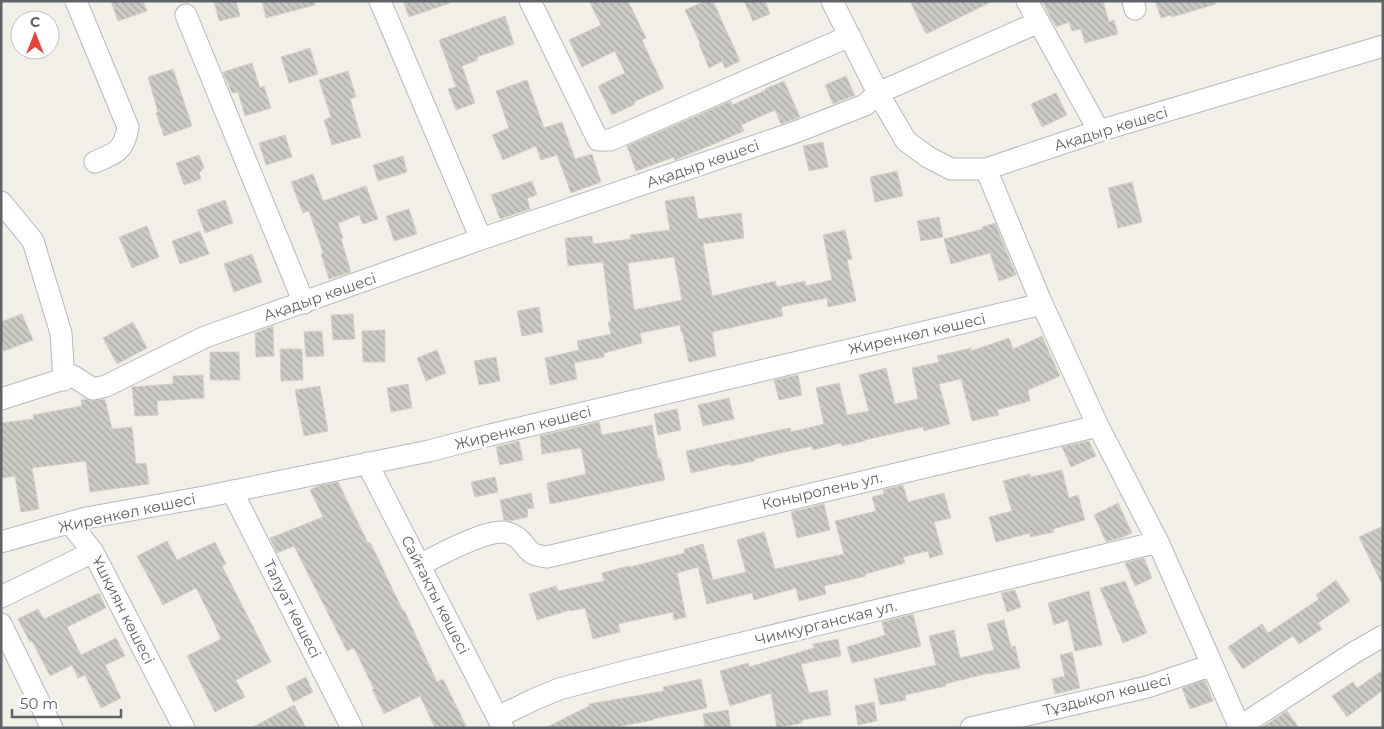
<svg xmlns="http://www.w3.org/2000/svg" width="1384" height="729" viewBox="0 0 1384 729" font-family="Montserrat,sans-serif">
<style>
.building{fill:url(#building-back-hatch);stroke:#d6d1c6;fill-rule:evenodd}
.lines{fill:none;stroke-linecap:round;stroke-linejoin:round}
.minor-casing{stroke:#b5b8bc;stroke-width:23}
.minor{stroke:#fff;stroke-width:21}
.labels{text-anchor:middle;stroke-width:5;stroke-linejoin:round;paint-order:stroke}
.street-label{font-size:15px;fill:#5f6368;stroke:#fff}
</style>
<defs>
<pattern id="building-back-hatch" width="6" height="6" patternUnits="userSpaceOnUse" patternTransform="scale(1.25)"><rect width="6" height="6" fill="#cccac5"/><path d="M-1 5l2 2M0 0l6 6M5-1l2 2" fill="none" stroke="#a9a8a4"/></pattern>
</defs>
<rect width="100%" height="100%" fill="#f1efe8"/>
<path class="building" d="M111,1H143L147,11L118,21Z
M214,1H236L240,16L219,21Z
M262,1H315V5L266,18Z
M403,1H449L450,3L409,17Z
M589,1H628L646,38L642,40L664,88L634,102L635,104L612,115L598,86L625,73L615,51L582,67L569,40L601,25Z
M705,1H713L740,61L725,68L722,61L709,68L699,44L700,43L685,10Z
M744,1H765L770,14L753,21Z
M910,1H993L926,34Z
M1042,1H1103L1109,22L1114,20L1118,34L1085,43L1081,29L1072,31L1069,22L1056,27Z
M1155,1H1215L1216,4L1172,17L1171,15L1161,18Z
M505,16L514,44L477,57L478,60L462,66L475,103L456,110L448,89L456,87L439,40Z
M310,48L318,74L289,83L281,57Z
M252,63L260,88L264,86L271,108L245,116L238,92L232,93L223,72Z
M173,69L192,126L164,136L156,113L158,112L148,77Z
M348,71L356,97L350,99L361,137L332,145L324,120L331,117L319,80Z
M846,76L855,95L833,104L825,85Z
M527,80L544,128L562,122L575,159L592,154L601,182L571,193L557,155L541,160L536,146L503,160L492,135L509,128L496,91Z
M784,81L800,117L781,124L775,110L741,125L744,131L709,146L675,160L674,157L636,171L627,146L731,101L732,105L766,90L765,89Z
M1056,93L1067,115L1042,127L1031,104Z
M285,135L292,157L266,165L259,143Z
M823,142L828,167L809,171L803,146Z
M199,155L204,168L199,173L201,179L184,185L176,163Z
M403,156L407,172L378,181L373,165Z
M897,171L903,196L875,202L870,177Z
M313,174L323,201L366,186L378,219L363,224L359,215L338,223L343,238L341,239L351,272L329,279L321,254L323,253L309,211L303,213L291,182Z
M532,181L537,195L527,198L530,209L500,219L491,195Z
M1132,182L1142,222L1118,228L1108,188Z
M694,196L698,219L741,213L744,238L703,244L712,296L775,281L777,287L805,281L806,286L832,280L823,235L845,230L852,259L847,260L856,301L828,307L827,298L781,307L783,316L712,332L716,356L689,362L682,331L681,332L680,325L640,333L642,343L604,353V357L574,363L577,379L550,385L545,358L579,350L577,341L611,334L608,322H611L603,262L568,266L565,238L592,236L593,244L631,239L630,235L670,230L665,201ZM674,257L682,300L634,310L628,263Z
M225,200L233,223L205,233L197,210Z
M409,209L417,234L394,241L386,216Z
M939,217L943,237L921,241L917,221Z
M995,223L1016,275L999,281L990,253L951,264L944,239L983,229L982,227Z
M147,226L159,257L132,268L119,237Z
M200,231L209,254L180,264L172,241Z
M252,254L262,282L234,292L224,264Z
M539,307L543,332L522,336L517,311Z
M22,314L33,340L4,351L1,343V322Z
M353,314L355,339L333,340L331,315Z
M133,322L147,348L117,364L103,338Z
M273,326L274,356L256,357L255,333Z
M385,330V362H363L362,331Z
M322,331L324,356L306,357L304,332Z
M1042,336L1060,376L1028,390L1030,401L997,410L999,415L972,421L961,379L939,384L950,424L924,431L923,427L864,440L865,441L842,446L841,443L813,450L812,446L754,459V461L731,466L730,464L691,473L686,451L775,431L790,428L791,432L824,424L816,388L839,383L847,415L869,411L859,375L886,368L895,404L918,399L912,368L939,362L937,356L971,348V351L1009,338L1013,349Z
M280,349H302L303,380L281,381Z
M437,350L446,373L426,381L417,358Z
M210,352H239L240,380H210Z
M496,357L500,381L479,385L474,361Z
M203,375L204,398L157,401L158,415L135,416L132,387L173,384V376Z
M798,375L802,395L779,400L774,380Z
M408,384L412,408L391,412L387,388Z
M320,386L328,431L304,436L295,390Z
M729,398L734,419L703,426L698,405Z
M86,399L91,401L105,399L112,429L132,427L136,464L146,463L149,484L90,492L86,461L32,468L39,509L21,512L15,476L1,478V423L34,419L33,415L82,406L81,400Z
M677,409L681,430L658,435L654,414Z
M599,422L602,435L652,425L658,459L660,458L665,480L550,504L547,483L586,474L581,448L542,454L540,436Z
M519,441L523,460L500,465L496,447Z
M1089,441L1096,456L1071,467L1062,447Z
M1062,470L1069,498L1078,495L1085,520L1053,529L1054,532L1030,537V533L996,542L989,517L1012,511L1003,481L1030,474L1031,477Z
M495,477L498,492L475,497L471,482Z
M338,482L368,543L370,542L403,611L404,610L437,682L443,679L467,728H435L420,696L384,714L372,689H374L354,648L347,651L294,546L277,553L270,538L323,517L310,490L318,486Z
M903,485L908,502L944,493L951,518L934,522L943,554L930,558L928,551L903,557L905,563L865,574L866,576L824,586L826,594L799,601L796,588L754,600L752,593L707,604L698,567L677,573L686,617L674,620L673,612L618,624L620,632L593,639L585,608L571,611L570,610L537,620L529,594L556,586L558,591L604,581L602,573L629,566L630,567L685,553L684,549L703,544L713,580L746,572L737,540L764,532L775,569L844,554L835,521L876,511L872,497L884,494L883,490Z
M531,493L534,508L527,509L528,517L510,521L504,520L500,500Z
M1118,503L1132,533L1120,538L1106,542L1094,515Z
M824,504L830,530L797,538L791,512Z
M1383,526V586L1359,537Z
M167,541L177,560L215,542L226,564L222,566L271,662L236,680L245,697L215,712L187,656L221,639L212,619L196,588L163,605L137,556Z
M1144,558L1152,578L1135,586L1125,563Z
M1336,580L1350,601L1318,623L1322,629L1299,644L1293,636L1243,669L1228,647L1262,624L1268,633L1319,599L1316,595Z
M1125,581L1147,633L1123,643L1100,588Z
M1015,590L1021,607L1007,612L1001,593Z
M1089,591L1102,645L1075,651L1068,620L1054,625L1048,603Z
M99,593L106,608L67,627L81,655L116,638L125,656L105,665L121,698L101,708L85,675L78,678L72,665L50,676L32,641L30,642L18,619L38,609L44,619Z
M913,614L921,646L852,663L847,647L885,635L882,622Z
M1004,620L1011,647L1015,646L1020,668L989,674V673L945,684L946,686L905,695L906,700L880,705L874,679L936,665L929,636L954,630L960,658L994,650L987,624Z
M838,639L841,656L801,664L809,693L827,690L831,715L802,720V723L777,728L771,693L730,706L720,671L748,663L749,667L814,648L813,644Z
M1072,652L1080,688L1055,694L1052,679L1065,676L1060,655Z
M1383,670V690L1347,717L1332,696L1353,682L1357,688Z
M306,677L313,692L293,702L286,687Z
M701,679L707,708L653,719V720L611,728H545L589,706V704L664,691L663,687Z
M1205,680L1213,701L1190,709L1182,688Z
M874,702L877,721L858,725L855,706Z
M294,705L306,728H251Z
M728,710L731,728H705L703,714Z
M1287,711L1299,728H1261Z"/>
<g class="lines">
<g class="minor-casing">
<path id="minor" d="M76,1L128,127C124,151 116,153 95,162
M380,1L481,239
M530,1L598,140H610L850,36
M832,1L878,93L906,141L928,157L951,169H986L1099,131L1383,46
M1027,1L1099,131
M1133,1L1135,9
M186,15L304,303
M986,169L1042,304L1098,426L1158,542L1240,728
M1,202L33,241L61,333L64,380
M1,399L73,376L93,389L106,386L205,337L481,239L793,133L865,105L878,93L1039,22
M367,463L503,728
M232,491L352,728
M70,523L93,552L184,728
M1,542L86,518L204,497L429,451L490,435L1042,304
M420,565C439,555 481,532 502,532C506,532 509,533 513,535C524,540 523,547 532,553C536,556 542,556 547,557L1098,426
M1,597L93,552
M1,624L52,728
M498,717L535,699L559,689L627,671L1158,542
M1239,727L1355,652L1383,636
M971,728L1147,687L1212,665"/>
</g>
<use href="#minor" class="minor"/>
</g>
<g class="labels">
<g class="street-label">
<text transform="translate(1111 129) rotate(-17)" y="5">Ақадыр көшесі</text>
<text transform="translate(703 164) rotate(-19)" y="5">Ақадыр көшесі</text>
<text transform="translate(320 297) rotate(-19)" y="5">Ақадыр көшесі</text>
<text transform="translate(917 334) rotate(-13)" y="5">Жиренкөл көшесі</text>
<text transform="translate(523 428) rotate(-14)" y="5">Жиренкөл көшесі</text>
<text transform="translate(822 491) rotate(-13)" y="5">Коныролень ул.</text>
<text transform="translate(127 513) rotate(-12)" y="5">Жиренкөл көшесі</text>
<text transform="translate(435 595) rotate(63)" y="5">Сайғақты көшесі</text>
<text transform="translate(292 609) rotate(63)" y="5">Талуат көшесі</text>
<text transform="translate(123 610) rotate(63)" y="5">Ұшқиян көшесі</text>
<text transform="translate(826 623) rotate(-14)" y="5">Чимкурганская ул.</text>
<text transform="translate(1107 695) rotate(-14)" y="5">Тұздықол көшесі</text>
</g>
</g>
<rect width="1384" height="729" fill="none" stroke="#5f6368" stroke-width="5"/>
<g transform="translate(35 35)"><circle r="24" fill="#ffffff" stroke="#bfc1c3"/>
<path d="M0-4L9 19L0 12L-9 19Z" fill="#ea4335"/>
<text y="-8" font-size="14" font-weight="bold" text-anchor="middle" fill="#5f6368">С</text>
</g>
<path d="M12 709v8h109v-8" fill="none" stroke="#5f6368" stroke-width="2.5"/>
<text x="20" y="709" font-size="15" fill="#5f6368" stroke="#ffffff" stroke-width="4" paint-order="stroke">50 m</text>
</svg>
